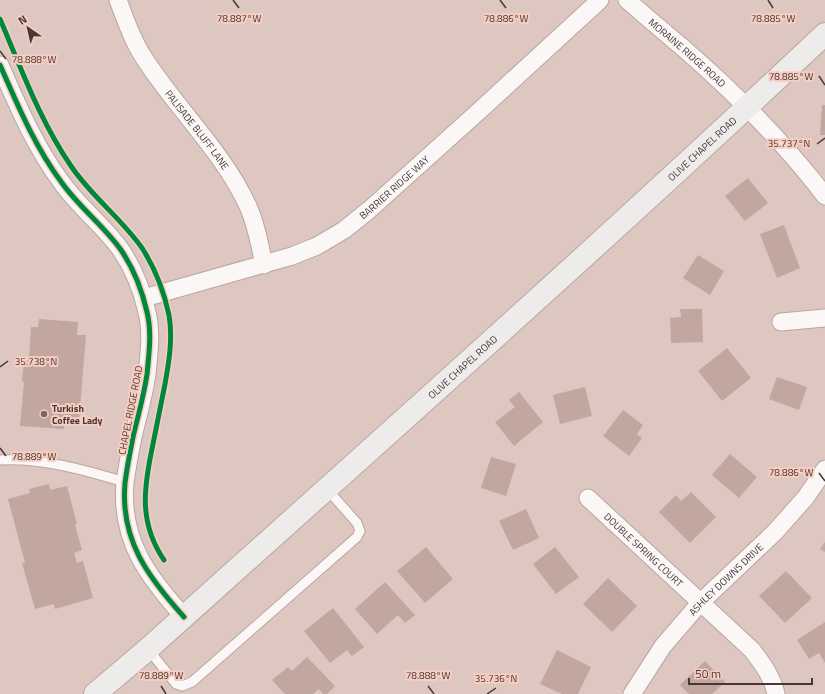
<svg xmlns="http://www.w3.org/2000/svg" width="825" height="694" viewBox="0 0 825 694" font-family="'Titillium Web',sans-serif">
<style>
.building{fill:#c1a7a0}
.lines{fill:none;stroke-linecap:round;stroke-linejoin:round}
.lane-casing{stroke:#b8a6a1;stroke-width:11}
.street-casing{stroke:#b8a6a1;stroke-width:19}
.secondary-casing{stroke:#b8a6a1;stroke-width:24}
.lane{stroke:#faf7f6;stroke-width:9}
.street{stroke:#faf7f6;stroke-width:17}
.secondary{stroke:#eeeceb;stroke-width:22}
.cycleway-casing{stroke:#f7cdc2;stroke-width:8}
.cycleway{stroke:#00873e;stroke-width:5}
.ticks{fill:none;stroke:#483732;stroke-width:1.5}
.poi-dot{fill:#7c6964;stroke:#f7cdc2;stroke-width:1.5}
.labels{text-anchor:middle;stroke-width:4;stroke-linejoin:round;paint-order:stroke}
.street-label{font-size:10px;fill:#483732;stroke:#f7cdc2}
.poi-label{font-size:10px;font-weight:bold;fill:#483732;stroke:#f7cdc2;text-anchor:start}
.ticks-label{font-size:10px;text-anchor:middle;fill:#483732;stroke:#f7cdc2;stroke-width:4;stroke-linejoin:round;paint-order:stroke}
</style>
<rect width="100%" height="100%" fill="#dec7c1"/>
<path class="building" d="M822,105H825V135H820Z
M748,178L768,203L745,221L725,196Z
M784,225L800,268L777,278L760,234Z
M698,255L724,271L710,295L683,278Z
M680,309H702L703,342L671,343L670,318L681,317Z
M39,319L78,322L77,335H86L79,420L65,419L64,429L20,426L24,382L22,381L24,360H29L31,327H38Z
M727,348L751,378L722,401L698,371Z
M777,377L807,387L799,410L769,399Z
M585,387L592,416L560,424L553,395Z
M519,392L543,422L514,446L495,422L515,407L509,400Z
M623,410L643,425L637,434L642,438L629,456L603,436Z
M730,454L757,477L739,498L712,475Z
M491,457L516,464L506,496L481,488Z
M49,484L50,490L67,486L77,524L75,525L82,550L74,553L77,563L83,561L93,598L55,609L54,604L35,609L22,563H25L8,499L30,493L29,489Z
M691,492L716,517L690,543L659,512L676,495L681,501Z
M526,509L539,538L513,550L499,521Z
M825,542V552L820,549Z
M426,547L453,579L425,603L397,571Z
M555,547L579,577L556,594L533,564Z
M786,571L812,598L785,623L759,596Z
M608,578L637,606L612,632L583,604Z
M385,582L415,615L405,623L398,615L377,634L355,609Z
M333,608L364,647L352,656L347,650L330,663L304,631Z
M825,622V663L819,653L809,659L797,640Z
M557,650L591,667L578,694H562L540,684Z
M307,657L335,686L327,694H323L319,689L313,694H285L272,680L288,667L292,671Z
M705,661L725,682L712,694H689L680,685Z"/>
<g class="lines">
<g class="lane-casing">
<path id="lane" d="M0,460C44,458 84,470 125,482
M148,649L176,684L182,686L192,682L357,537L360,531L357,523L327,489"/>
</g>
<g class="street-casing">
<g id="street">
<path id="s1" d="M118,0C126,21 133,42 146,61C178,110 223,152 248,206C256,224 260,245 264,265"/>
<path id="s2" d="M627,0C645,16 663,31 682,47C734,92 783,141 825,196"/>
<path d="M0,65C18,106 35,147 62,183C79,207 104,226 121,250C134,269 142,290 147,312C152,332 149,354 147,374C144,395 138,416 133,437C130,452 127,468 125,483C120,540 148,577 184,617"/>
<path id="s3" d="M144,298L292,256L317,246L344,230L369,210L478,112L600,0"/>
<path d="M781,322L825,318"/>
<path id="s4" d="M588,498L752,650C762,663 773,678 776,694"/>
<path id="s5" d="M632,694L663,646L700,603L775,532L806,497L825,469"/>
</g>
</g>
<g class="secondary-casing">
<g id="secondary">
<path id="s6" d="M95,694L148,649C375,445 603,243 825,34"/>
</g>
</g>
<use href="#lane" class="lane"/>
<use href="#street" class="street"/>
<use href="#secondary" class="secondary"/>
<g class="cycleway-casing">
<path id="cycleway" d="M0,19C21,68 40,121 71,166C91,196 121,218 142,248C155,268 164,292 169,315C173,338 169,362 165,384C161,404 157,424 153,444C144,486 138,522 164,560
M0,65C18,106 35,147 62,183C79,207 104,226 121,250C134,269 142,290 147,312C152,332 149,354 147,374C144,395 138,416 133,437C130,452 127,468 125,483C120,540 148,577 184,617"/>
</g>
<use href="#cycleway" class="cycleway"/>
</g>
<path class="ticks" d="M233,0L239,8M500,0L506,8M768,0L773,8M0,51L6,59M819,76L825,85M817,144L825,138M0,367L8,361M0,448L6,456M819,473L825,481M161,686L166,694M428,686L434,694M487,694L496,688"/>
<circle class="poi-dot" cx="44" cy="414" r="4"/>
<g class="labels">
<g class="street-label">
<text dy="4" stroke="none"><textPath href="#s2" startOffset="80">MORAINE RIDGE ROAD</textPath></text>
<text dy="4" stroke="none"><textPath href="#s1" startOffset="153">PALISADE BLUFF LANE</textPath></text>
<text dy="4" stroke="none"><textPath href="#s6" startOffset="816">OLIVE CHAPEL ROAD</textPath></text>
<text dy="4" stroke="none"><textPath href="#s3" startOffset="278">BARRIER RIDGE WAY</textPath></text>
<text dy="4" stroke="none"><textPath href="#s6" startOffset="492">OLIVE CHAPEL ROAD</textPath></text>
<text transform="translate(130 410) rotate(-79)" y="4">CHAPEL RIDGE ROAD</text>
<text dy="4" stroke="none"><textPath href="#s4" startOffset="76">DOUBLE SPRING COURT</textPath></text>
<text dy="4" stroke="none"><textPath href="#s5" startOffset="149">ASHLEY DOWNS DRIVE</textPath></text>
</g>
<g class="poi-label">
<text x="52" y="412">Turkish<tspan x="52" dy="12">Coffee Lady</tspan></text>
</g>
</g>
<g class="ticks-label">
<text x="239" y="22">78.887°W</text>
<text x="506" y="22">78.886°W</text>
<text x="773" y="22">78.885°W</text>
<text x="34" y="63">78.888°W</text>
<text x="791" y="80">78.885°W</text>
<text x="789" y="147">35.737°N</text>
<text x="36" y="365">35.738°N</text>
<text x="34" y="460">78.889°W</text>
<text x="791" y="476">78.886°W</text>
<text x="161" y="679">78.889°W</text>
<text x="428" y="679">78.888°W</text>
<text x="496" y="682">35.736°N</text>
</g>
<g transform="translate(28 28) rotate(326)" stroke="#f7cdc2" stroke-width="3" paint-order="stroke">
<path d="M0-3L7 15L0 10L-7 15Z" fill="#483732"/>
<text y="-6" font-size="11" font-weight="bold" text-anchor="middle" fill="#483732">N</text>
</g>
<path d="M689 678v6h123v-6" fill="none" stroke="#483732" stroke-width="2"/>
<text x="695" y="678" font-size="12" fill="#483732" stroke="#f7cdc2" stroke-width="3" paint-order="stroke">50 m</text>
</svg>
